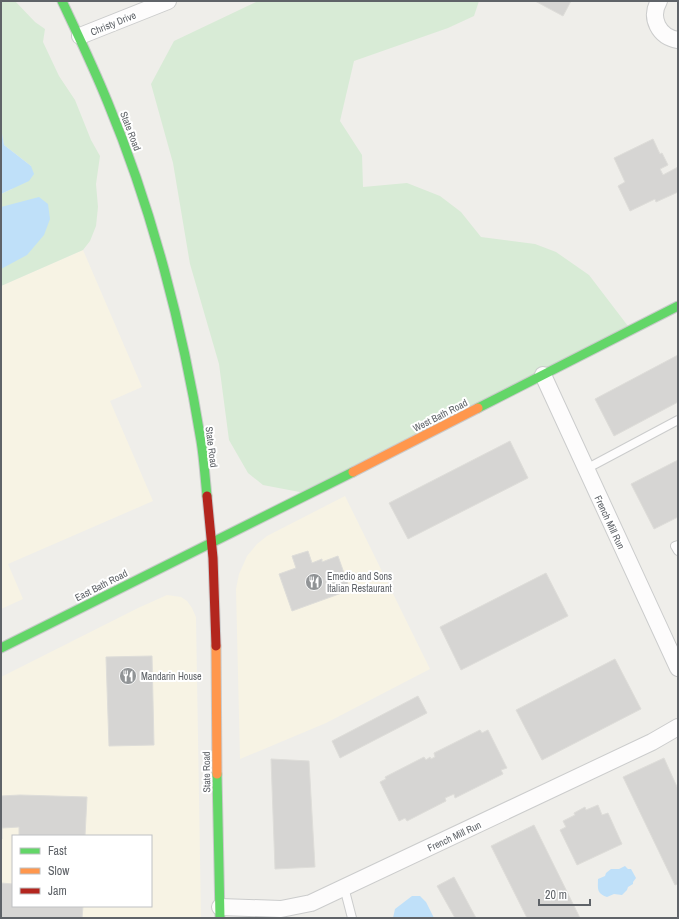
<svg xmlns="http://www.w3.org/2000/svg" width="679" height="919" viewBox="0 0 679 919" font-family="'Archivo Narrow',sans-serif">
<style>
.commercial{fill:#f7f3e4;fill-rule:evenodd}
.green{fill:#d8ebd6}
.water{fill:#bfe0f9}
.building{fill:#d6d5d3;stroke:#deddd9}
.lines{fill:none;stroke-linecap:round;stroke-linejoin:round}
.lane-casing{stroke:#cbcccc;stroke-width:10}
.street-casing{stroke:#cbcccc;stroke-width:18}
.fast-casing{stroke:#cacacb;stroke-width:11}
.slow-casing{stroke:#cacacb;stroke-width:11}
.jam-casing{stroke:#cacacb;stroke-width:11}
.lane{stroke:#fdfcfc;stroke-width:8}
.street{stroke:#fdfcfc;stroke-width:16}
.fast{stroke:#63d668;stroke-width:9}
.slow{stroke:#ff974d;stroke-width:9}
.jam{stroke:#b3261e;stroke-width:9}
.labels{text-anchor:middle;stroke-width:4;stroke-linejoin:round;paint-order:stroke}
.street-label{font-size:10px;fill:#5f6368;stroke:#fff}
.poi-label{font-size:10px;fill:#5f6368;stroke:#fff;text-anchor:start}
</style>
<rect width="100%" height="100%" fill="#efeeea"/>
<path class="commercial" d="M83,250L142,387L110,401L153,501L8,564L23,599L1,609V286Z
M345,496L430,669L326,723L240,759L236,589L239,574L244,563L247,556L257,544L267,536Z
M167,595L181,597L187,601L192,608L196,617L201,918H1V677L138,608ZM13,836H151V906H13Z"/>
<path class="green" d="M1,1H15L35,22L45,29L43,42L59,76L75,100L91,140L100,156L96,184L98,207L96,226L90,241L83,250L1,286V194L12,189L31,166L4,145L1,128Z
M258,1H479L474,16L448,28L354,61L340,121L362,155L363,187L407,183L440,196L461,212L481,237L535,244L556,252L589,275L631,330L310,494L263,485L248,473L229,440L219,364L190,264L173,163L151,84L174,41Z"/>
<path class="water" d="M1,128L4,145L31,166L34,174L29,181L1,194Z
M39,197L48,204L50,219L44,235L27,255L1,269V207Z
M625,866L628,869H631L636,878L633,882V884L628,887L627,890L622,895L614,894L607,897C596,893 598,888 598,879L605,876L606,873L611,869H619Z
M412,896H420L426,902L434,918H393L395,909Z"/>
<path class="building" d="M535,1H571L563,16Z
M653,139L660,154L662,153L668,165L660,169L663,175L678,167V192L656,202L655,199L630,211L618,186L625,182L614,158Z
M678,355V402L614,436L595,399Z
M510,441L528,478L408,539L389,503Z
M678,460V517L654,529L631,484Z
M308,551L312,563L322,559V562L338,556L350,590L292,611L279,574L296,568L292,556Z
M546,573L568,616L461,670L440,627Z
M152,656L154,745L109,746L106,657Z
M615,659L641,709L542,760L516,710Z
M418,696L427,713L340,758L332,741Z
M480,730L482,733L488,730L507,768L501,770L503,774L455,798L454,794L445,798L446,801L407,821L405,818L399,821L380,782L386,779L385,777L424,757L426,760L430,757L431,759L435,757L434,753Z
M664,758L678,789V884L675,885L623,777Z
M271,759L309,761L315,867L275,869Z
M20,795L87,797L85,836H19V827L2,828V839H1V796Z
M598,805L602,815L608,813L622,844L577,865L560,830L566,827L563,821L575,815L574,813L585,807L586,810Z
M534,825L580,918H527L491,846Z
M454,877L476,918H455L437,886Z
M1,879V883L13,884V906H83L82,918H1Z"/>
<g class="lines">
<g class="lane-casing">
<path id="lane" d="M586,469L678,420
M678,545L675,546L678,551
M344,887L352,918"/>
</g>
<g class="street-casing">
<path id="street" d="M659,1C649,18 659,37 678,40
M80,36L168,1
M543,375L678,668
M220,907L281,909L311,903L652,742L678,727"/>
</g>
<g class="fast-casing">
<path id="fast" d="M62,1C78,35 94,68 108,103C152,209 183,329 201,441C204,459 205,478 207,496
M478,408L678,306
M1,648L353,472
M217,774L220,918"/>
</g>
<g class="slow-casing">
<path id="slow" d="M353,472L478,408
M216,646L217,774"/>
</g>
<g class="jam-casing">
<path id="jam" d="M207,496L213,558L216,646"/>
</g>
<use href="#lane" class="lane"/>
<use href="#street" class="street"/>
<use href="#fast" class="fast"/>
<use href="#slow" class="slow"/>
<use href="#jam" class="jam"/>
</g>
<defs>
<g id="restaurant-disc" transform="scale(0.9)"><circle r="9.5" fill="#919496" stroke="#fff"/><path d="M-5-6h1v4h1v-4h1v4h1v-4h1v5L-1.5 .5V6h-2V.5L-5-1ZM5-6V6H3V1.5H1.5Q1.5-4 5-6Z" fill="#fff"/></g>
</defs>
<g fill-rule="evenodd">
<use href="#restaurant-disc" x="314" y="582"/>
<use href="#restaurant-disc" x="128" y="676"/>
</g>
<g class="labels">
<g class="street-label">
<text transform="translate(113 23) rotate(-22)" y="4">Christy Drive</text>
<text transform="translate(131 131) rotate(69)" y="4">State Road</text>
<text transform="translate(440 415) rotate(-27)" y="4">West Bath Road</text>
<text transform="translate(212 447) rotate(83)" y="4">State Road</text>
<text transform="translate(610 522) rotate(65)" y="4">French Mill Run</text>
<text transform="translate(101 585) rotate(-27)" y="4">East Bath Road</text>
<text transform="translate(206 772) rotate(-91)" y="4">State Road</text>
<text transform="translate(454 836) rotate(-25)" y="4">French Mill Run</text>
</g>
<g class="poi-label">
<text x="327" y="580">Emedio and Sons<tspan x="327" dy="12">Italian Restaurant</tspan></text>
<text x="141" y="680">Mandarin House</text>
</g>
</g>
<rect width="679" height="919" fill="none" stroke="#5f6368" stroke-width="4"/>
<rect x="12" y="835" width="140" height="72" fill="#ffffff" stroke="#bfc1c3"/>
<rect x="20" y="848" width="20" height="6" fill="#63d668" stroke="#bfc1c3"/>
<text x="48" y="855" font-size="12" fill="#5f6368">Fast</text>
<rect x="20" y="868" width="20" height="6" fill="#ff974d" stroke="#bfc1c3"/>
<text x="48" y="875" font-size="12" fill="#5f6368">Slow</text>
<rect x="20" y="888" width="20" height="6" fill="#b3261e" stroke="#bfc1c3"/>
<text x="48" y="895" font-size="12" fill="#5f6368">Jam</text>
<path d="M539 899v6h51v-6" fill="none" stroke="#5f6368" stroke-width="2"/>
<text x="545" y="899" font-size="12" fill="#5f6368" stroke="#ffffff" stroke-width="3" paint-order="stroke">20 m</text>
</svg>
